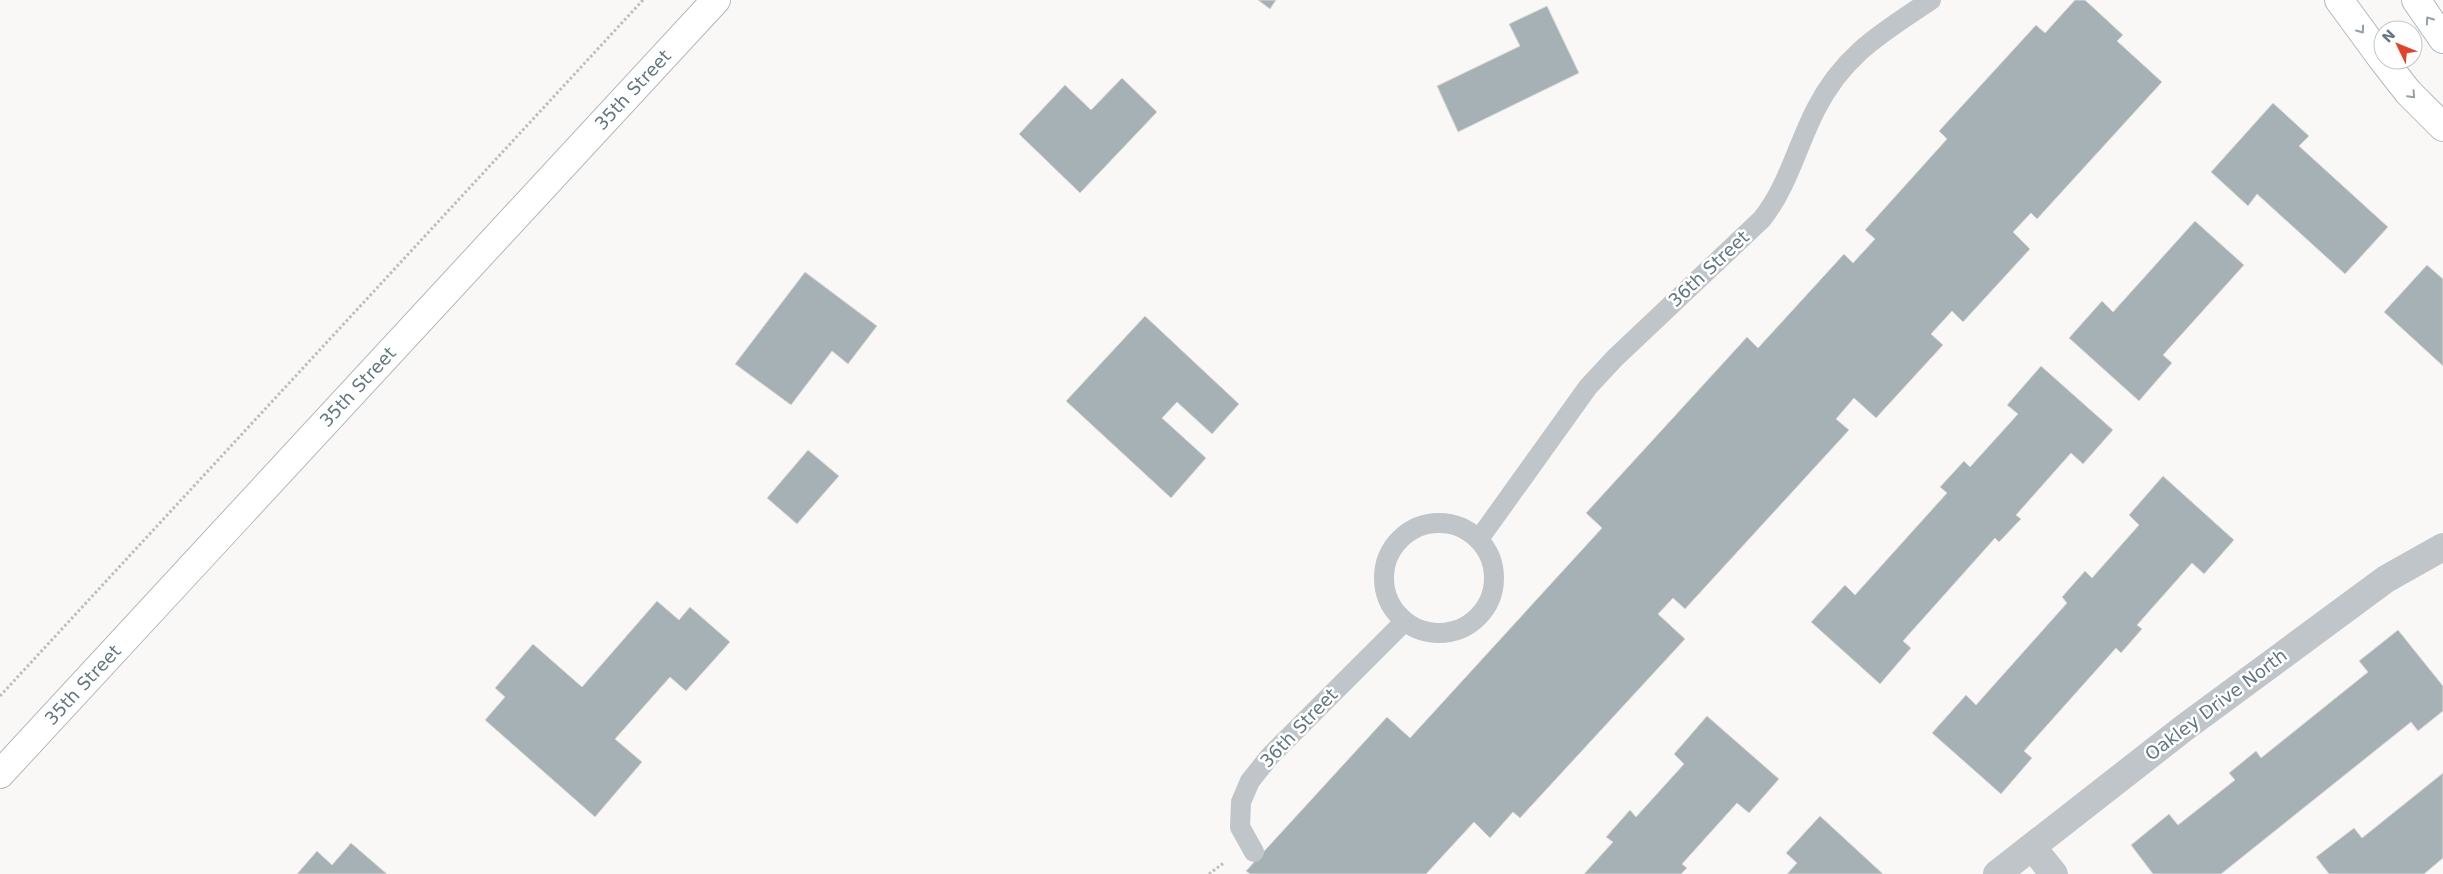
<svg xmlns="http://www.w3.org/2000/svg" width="2443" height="874" viewBox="0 0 2443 874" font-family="'DejaVu Sans',sans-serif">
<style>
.building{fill:#a6b1b5;stroke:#dadad8}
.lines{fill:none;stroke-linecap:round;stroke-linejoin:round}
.secondary-casing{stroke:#b1b9bd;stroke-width:30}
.path{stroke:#b9bec0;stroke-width:3;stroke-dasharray:2.5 2.5;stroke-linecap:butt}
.lane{stroke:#bfc5c8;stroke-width:20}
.street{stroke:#bfc5c8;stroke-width:28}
.secondary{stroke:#fff;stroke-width:28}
.oneway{stroke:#92a0a7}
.labels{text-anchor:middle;stroke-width:5;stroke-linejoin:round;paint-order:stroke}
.street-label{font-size:18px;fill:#637781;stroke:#fff}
</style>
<rect width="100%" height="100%" fill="#f9f8f6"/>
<path class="building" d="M1258,0H1276L1270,9Z
M2075,0H2085L2123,35L2117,41L2162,82L2037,219L2031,213L2013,232L2030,249L1963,322L1952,311L1931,334L1943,345L1876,418L1854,398L1836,419L1849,430L1685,609L1673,598L1658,614L1685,639L1520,818L1513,812L1490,838L1474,822L1426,874H1250L1246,871L1387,717L1410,738L1602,528L1586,513L1747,337L1758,348L1844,254L1853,263L1875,239L1865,230L1947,139L1939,131L2036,25L2045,33Z
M1547,6L1579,73L1458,132L1437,86L1520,46L1509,24Z
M1122,78L1157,112L1080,193L1019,134L1065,85L1091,110Z
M2273,103L2309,136L2299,146L2388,227L2345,274L2257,194L2248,206L2211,172Z
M2195,221L2244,265L2163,355L2172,363L2139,401L2069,338L2102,301L2113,312Z
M2427,265L2443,279V366L2384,312Z
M805,272L877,326L848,364L832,351L791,405L735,364Z
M1145,316L1239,404L1212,434L1177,402L1162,418L1206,458L1171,498L1066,401Z
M2041,366L2113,430L2083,464L2071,453L2016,515L2021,519L1999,542L1995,538L1903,641L1911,648L1880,684L1811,622L1845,585L1855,595L1947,493L1940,487L1964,461L1970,467L2018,414L2007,405Z
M808,450L839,476L797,524L767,498Z
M2163,476L2234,540L2204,574L2192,563L2137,625L2142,629L2121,653L2116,648L2024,751L2032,758L2001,794L1932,733L1966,695L1976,705L2067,603L2062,597L2085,571L2092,578L2139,525L2129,515Z
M657,601L679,620L690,607L730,642L686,691L670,677L615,739L642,762L595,817L485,720L505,697L495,688L533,644L582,687Z
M2398,630L2443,686V711L2418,731L2411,722L2221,874H2153L2131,845L2169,814L2178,825L2235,780L2229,773L2256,751L2261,758L2368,672L2359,661Z
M1707,716L1779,779L1749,813L1737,803L1682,864L1687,868L1681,874H1584L1613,842L1606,837L1630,810L1636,817L1684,764L1674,754Z
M2443,773V858L2424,874H2329L2316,857L2354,828L2362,838Z
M1820,816L1883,874H1787L1797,863L1786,853Z
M351,843L387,874H297L317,851L332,865Z"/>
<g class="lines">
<g class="secondary-casing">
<path id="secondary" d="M2339,0L2383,60
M2416,0L2443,39
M2383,60L2408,92L2443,127
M0,774L716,0"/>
</g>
<path class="path" d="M0,696L643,0
M1209,874L1225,862"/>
<path class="lane" d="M1384 578a55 55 0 1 1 110 0a55 55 0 1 1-110 0Z
M1479,539L1588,387L1615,358L1762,219C1788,186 1797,146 1816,109C1844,54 1882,33 1931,0
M1254,852L1240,827L1241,802L1250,781L1270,756L1404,622"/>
<path class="street" d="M2032,847L2054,874
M1997,874L2184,728L2386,579L2443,547"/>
<use href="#secondary" class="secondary"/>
</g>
<defs><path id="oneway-chevron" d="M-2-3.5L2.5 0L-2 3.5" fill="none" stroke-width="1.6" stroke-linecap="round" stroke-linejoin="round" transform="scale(1.25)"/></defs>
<g class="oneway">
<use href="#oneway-chevron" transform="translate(2429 20) rotate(-125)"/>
<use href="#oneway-chevron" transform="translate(2361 30) rotate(54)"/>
<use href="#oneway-chevron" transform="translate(2412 95) rotate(47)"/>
</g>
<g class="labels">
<g class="street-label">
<text transform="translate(633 90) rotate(-47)" y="6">35th Street</text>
<text transform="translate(1709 269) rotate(-43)" y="6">36th Street</text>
<text transform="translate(358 387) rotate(-47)" y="6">35th Street</text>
<text transform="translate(83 685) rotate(-47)" y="6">35th Street</text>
<text transform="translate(2216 705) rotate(-37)" y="6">Oakley Drive North</text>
<text transform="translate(1299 728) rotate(-46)" y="6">36th Street</text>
</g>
</g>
<g transform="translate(2398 45) rotate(313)"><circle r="24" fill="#ffffff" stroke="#c1c9cd"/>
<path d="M0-4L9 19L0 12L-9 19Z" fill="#e5412a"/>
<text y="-8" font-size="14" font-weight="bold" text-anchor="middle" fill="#637781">N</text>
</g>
</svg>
